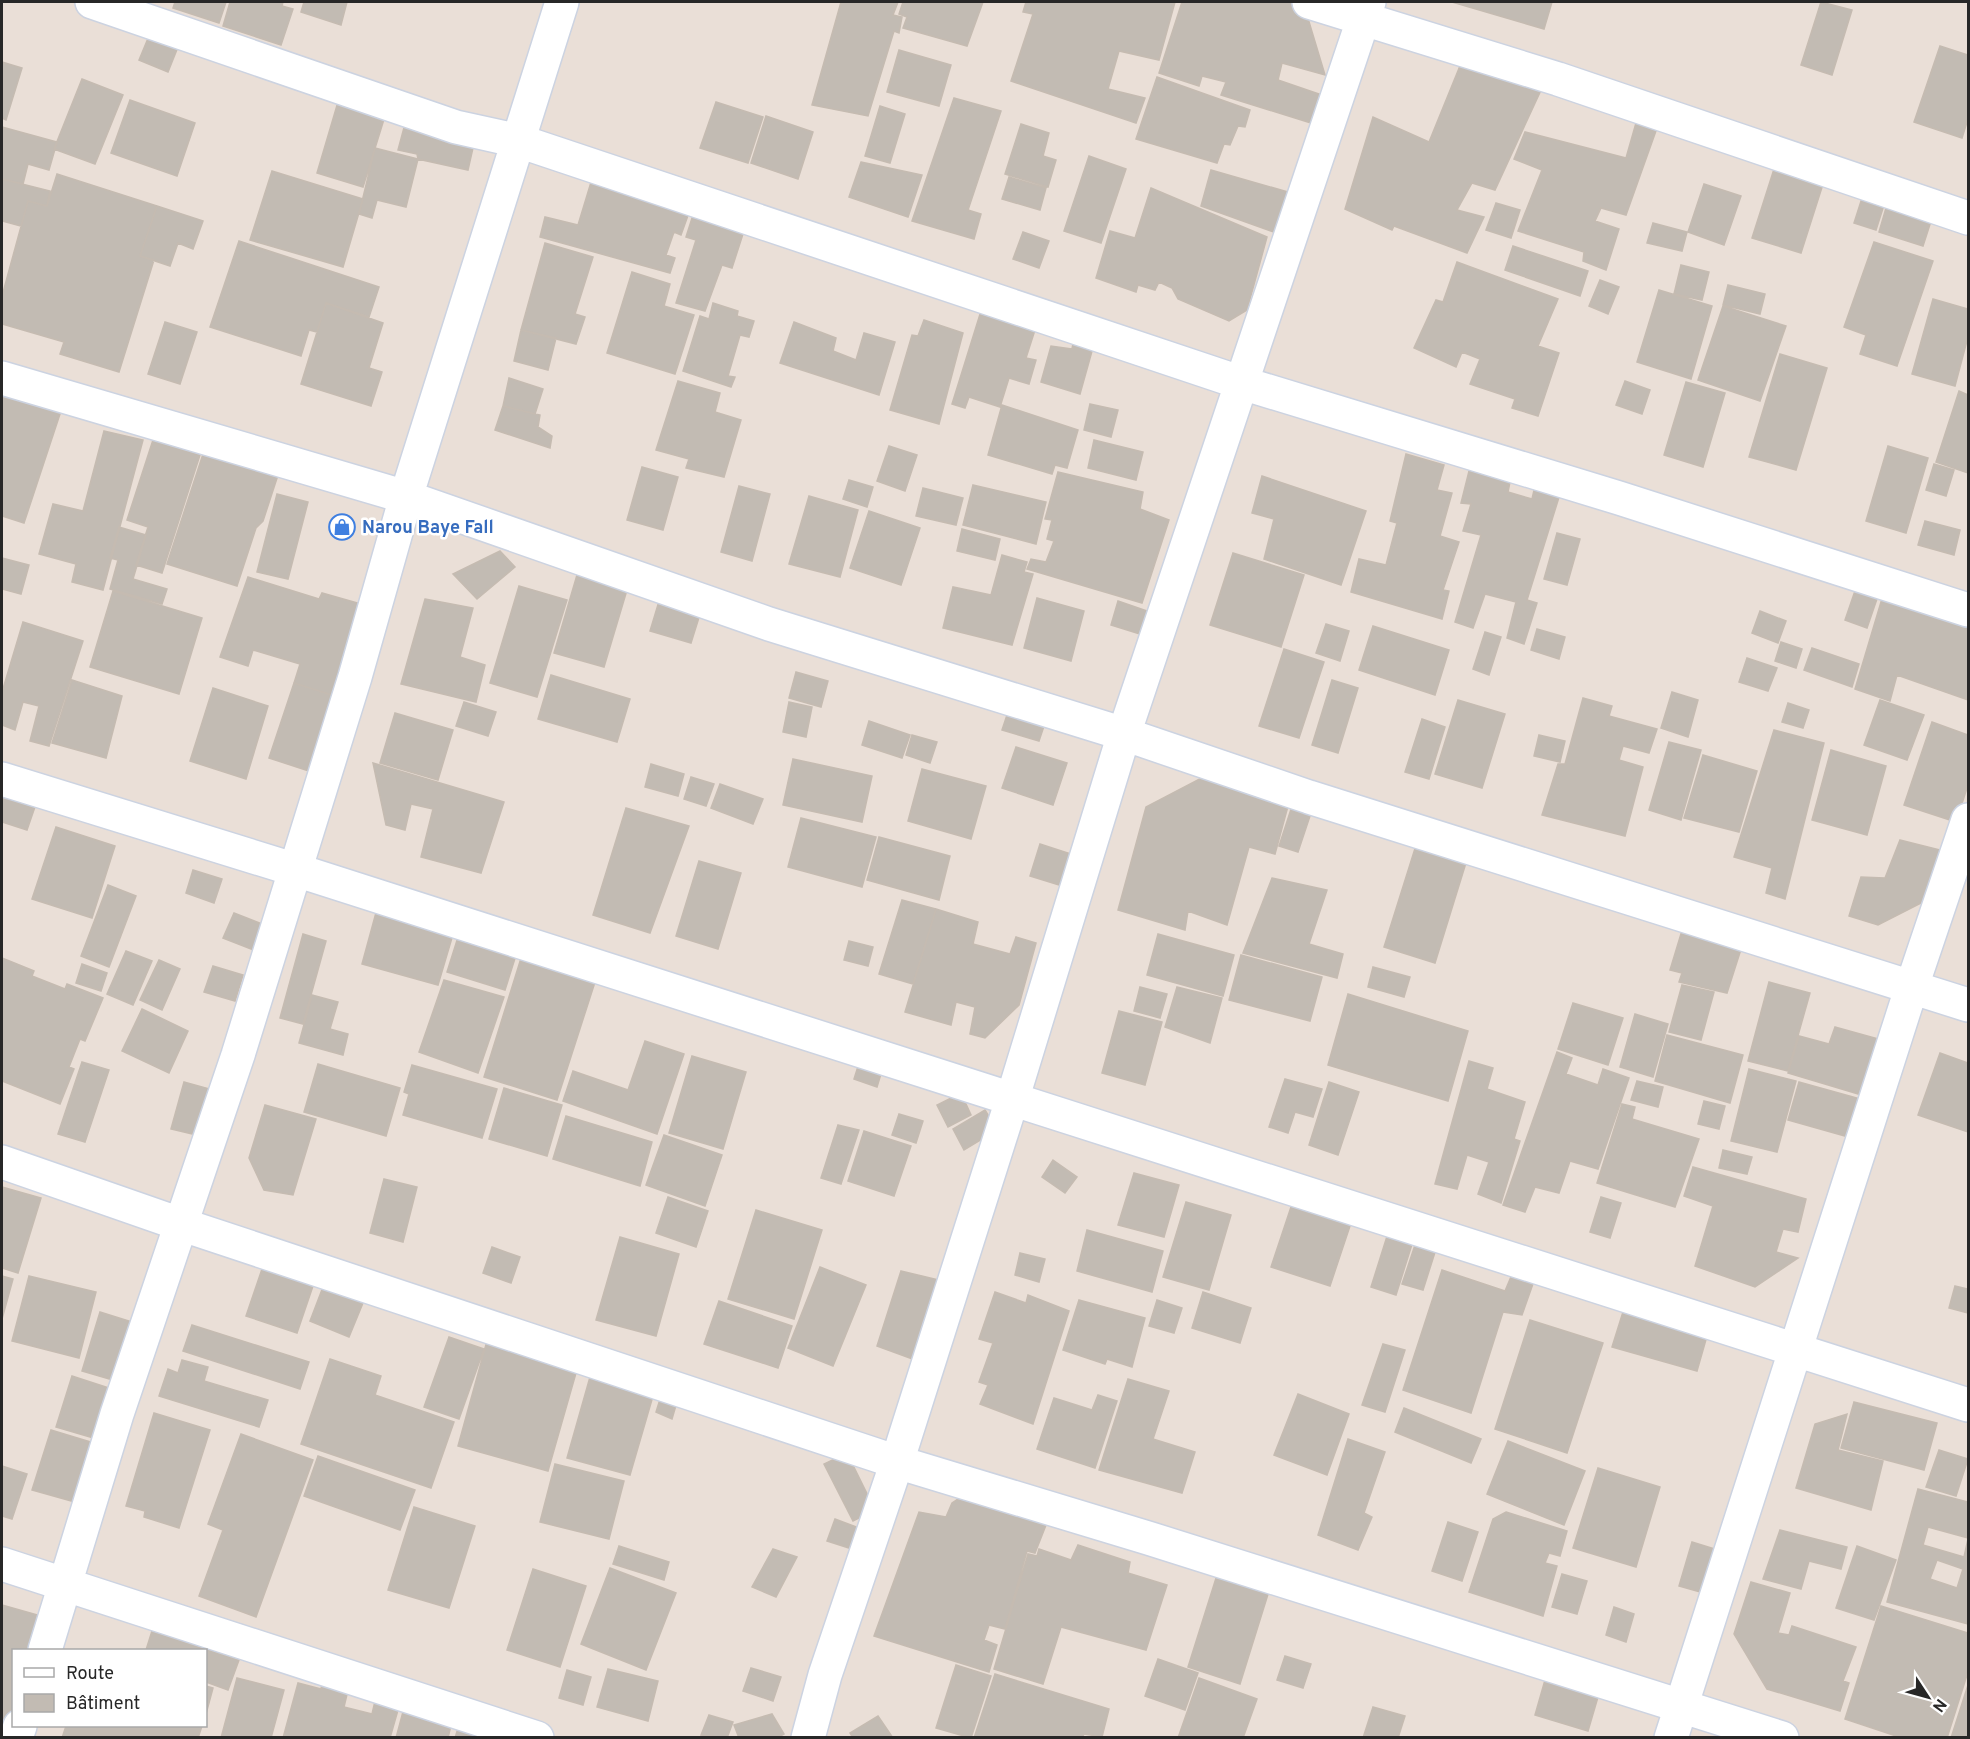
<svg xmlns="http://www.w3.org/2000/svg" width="1970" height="1739" viewBox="0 0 1970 1739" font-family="Overpass,sans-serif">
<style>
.building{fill:#c2bbb3;stroke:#c5bbb1;stroke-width:1.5;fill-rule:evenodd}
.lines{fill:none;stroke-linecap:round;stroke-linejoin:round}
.minor-casing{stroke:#ccd3e1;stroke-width:36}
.minor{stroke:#fff;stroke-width:33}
.labels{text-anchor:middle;stroke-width:5;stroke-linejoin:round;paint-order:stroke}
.shop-label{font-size:18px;font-weight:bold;fill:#366cbe;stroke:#fff;text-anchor:start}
</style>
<rect width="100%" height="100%" fill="#eadfd7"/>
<path class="building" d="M175,2H226L219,23L173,8Z
M230,2H283L282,6L293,9L281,45L223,26Z
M304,2H347L341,25L301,12Z
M841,2H898L893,15L902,17L899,33L894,31L868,116L812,105Z
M903,2H983L967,46L903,28L907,17L899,14Z
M1026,2H1175L1159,60L1119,51L1108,89L1145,98L1136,123L1011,81L1033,14L1023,12Z
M1182,2H1292L1304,5L1325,75L1282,63L1278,80L1319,94L1311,123L1221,95L1226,82L1202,76L1199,86L1159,73Z
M1452,2H1552L1544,29Z
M1821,2L1852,10L1832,75L1801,65Z
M149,36L178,47L168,72L139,60Z
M1940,46L1968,55V119L1962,138L1914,122Z
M899,50L951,65L939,106L887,92Z
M1462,61L1542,88L1495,190L1472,183L1457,210L1484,217L1467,253L1394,226L1392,230L1345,209L1373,117L1429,142Z
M2,62L22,68L6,120L2,118Z
M1157,77L1250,110L1245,127L1238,126L1230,145L1224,144L1217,163L1136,139Z
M82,79L123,95L95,164L54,149Z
M954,98L1001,111L968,210L981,214L974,239L912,221Z
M130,100L195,123L177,176L111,153Z
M338,102L385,116L363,187L317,173Z
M716,102L763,117L748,163L700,148Z
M880,106L905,114L890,163L865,156Z
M766,116L813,132L798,179L751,163Z
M1636,123L1657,128L1626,215L1601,208L1595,221L1619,229L1606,270L1583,261L1584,252L1518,231L1542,170L1514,159L1525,132L1626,158Z
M405,124L475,139L468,170L418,159L417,154L398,150Z
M1021,124L1049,133L1043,156L1056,160L1048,187L1005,174Z
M2,127L57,142L49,170L28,164L23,184L2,179Z
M375,148L418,159L406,207L377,200L372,218L359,214Z
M1089,156L1126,169L1101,243L1064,231Z
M861,162L922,175L908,217L849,197Z
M1775,166L1824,181L1801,253L1752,238Z
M1211,170L1288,192L1282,209L1290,210L1282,235L1201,206Z
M272,171L363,199L343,267L250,240Z
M57,174L157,206L140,256L154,260L119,372L60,354L64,342L2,324V296L28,201L47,206Z
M1009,177L1046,188L1040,210L1002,199Z
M2,179L50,191L47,206L28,201L21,226L2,221Z
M592,179L691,207L681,235L674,232L666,255L675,258L670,273L540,237L545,217L578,225Z
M1704,184L1741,196L1724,245L1688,232Z
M1151,188L1267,237L1247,310L1229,321L1178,299L1172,288L1159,282L1155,290L1138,285L1136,292L1096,278L1110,231L1135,238Z
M1863,195L1885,202L1876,230L1854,223Z
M1888,201L1933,215L1923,246L1879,232Z
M1496,203L1520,210L1511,238L1486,230Z
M157,206L203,221L193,249L178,243L170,266L140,256Z
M693,215L743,234L732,268L722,265L705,311L676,303L696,240L686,237Z
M1653,223L1687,232L1682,251L1647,243Z
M1023,232L1049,241L1039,268L1013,259Z
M239,241L379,287L369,317L326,303L317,332L309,330L301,356L210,327Z
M1874,242L1933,261L1897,366L1860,354L1866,335L1844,327Z
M545,243L593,257L575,314L585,317L576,344L521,330Z
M1513,246L1588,271L1580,296L1505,270Z
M1457,262L1558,299L1538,346L1559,353L1538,416L1512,408L1515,399L1470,384L1480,359L1462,352L1456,367L1414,348L1436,300L1443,302Z
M1681,265L1709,272L1702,300L1674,294Z
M632,272L670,284L664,306L694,315L675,374L607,353Z
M1600,280L1619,287L1608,314L1589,306Z
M1728,285L1765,294L1760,314L1723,305Z
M1659,290L1712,306L1691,379L1637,362Z
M1933,299L1968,309V337L1955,386L1912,374Z
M326,303L383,323L369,368L382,372L371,406L301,384Z
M713,303L738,311L737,316L754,321L749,337L740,335L728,376L735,377L731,387L683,371L700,316L709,319Z
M1723,306L1786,326L1760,401L1698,380Z
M981,311L1035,330L1026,358L1036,360L1029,384L1009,378L1000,407L969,397L965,408L952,404Z
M924,320L963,333L939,424L890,410L912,335L918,336Z
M165,322L197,332L180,384L148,374Z
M794,322L836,338L833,351L856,360L864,333L895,342L879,395L780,363Z
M521,330L556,338L548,370L514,361Z
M1074,338L1094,344L1080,394L1041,382L1051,346L1072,349Z
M1780,354L1827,368L1796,470L1749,457Z
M509,378L543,389L535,414L503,406Z
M678,381L720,393L715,412L741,420L724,477L686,468L689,459L656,450Z
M1625,381L1650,390L1642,414L1616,405Z
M1686,382L1725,393L1703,467L1664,455Z
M2,389L62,408L24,523L2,516Z
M1959,391L1968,395V473L1936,462Z
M1090,404L1118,410L1111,437L1084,430Z
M1002,405L1078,430L1067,468L1055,465L1052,474L988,455Z
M503,406L540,415L538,427L552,436L550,448L495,430Z
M104,431L143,440L103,590L72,582L76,564L39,554L53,504L83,511Z
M153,440L200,455L162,573L136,565L148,527L127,520Z
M1094,440L1143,452L1136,480L1088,468Z
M206,445L280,469L263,521L256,528L237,586L167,564Z
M889,446L917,455L905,491L877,481Z
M1888,446L1928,458L1906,533L1866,521Z
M1406,454L1444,465L1437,490L1452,493L1440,536L1459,542L1443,590L1449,591L1442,619L1351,592L1359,559L1386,565L1397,523L1390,521Z
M1472,459L1511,477L1508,492L1532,499L1535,486L1560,494L1527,600L1537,603L1524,644L1507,638L1516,602L1485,594L1473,628L1455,622L1481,535L1463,531L1471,504L1461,503Z
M1934,464L1954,470L1946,496L1926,490Z
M642,467L678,477L663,530L627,520Z
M1058,472L1143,492L1140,509L1169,520L1142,603L1027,569L1031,559L1046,562L1054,541L1047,539L1052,520L1045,519Z
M1262,476L1366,511L1341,585L1264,559L1274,519L1252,513Z
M849,480L873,487L867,507L843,499Z
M973,485L1046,502L1036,544L963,525Z
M739,486L770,494L752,561L721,552Z
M923,488L963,498L956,525L916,516Z
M277,494L308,502L288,579L257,572Z
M809,496L858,510L840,577L789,564Z
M869,511L920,528L901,585L850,568Z
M1925,521L1960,530L1954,555L1918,545Z
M119,527L146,535L133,579L167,589L162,604L110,589L118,560L110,558Z
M962,529L1000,539L995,560L957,551Z
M1557,533L1580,539L1567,585L1544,579Z
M500,551L515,567L477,599L453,574Z
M1233,553L1304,575L1281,647L1210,625Z
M1002,555L1027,562L1024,572L1033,574L1012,645L943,628L953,587L991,595Z
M2,558L29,565L21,594L2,589Z
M577,575L627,590L604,667L554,653Z
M248,577L319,599L322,593L368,606L338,697L294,683L300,664L253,650L248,666L220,657Z
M1857,585L1879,593L1867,628L1845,620Z
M519,586L567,600L537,697L490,683Z
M113,591L202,618L179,694L90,667Z
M1884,592L1968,619V700L1897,675L1890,701L1855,689Z
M660,598L701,611L691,643L650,631Z
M1037,598L1084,611L1071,661L1024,648Z
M425,599L473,608L460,657L485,665L476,702L401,684Z
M1118,601L1147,611L1140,634L1111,625Z
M1760,611L1786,621L1778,643L1752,633Z
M23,622L83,641L49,746L30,741L39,706L23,702L15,730L2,725V692Z
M1326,624L1349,631L1340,661L1316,653Z
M1373,626L1449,650L1435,695L1359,670Z
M1537,629L1565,637L1559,659L1531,650Z
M1485,632L1501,637L1489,675L1473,669Z
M1781,642L1802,649L1796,668L1775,661Z
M1812,648L1859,664L1852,687L1804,670Z
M1284,649L1324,662L1299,738L1259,726Z
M1747,658L1777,668L1768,691L1739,682Z
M796,672L828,681L821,707L789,698Z
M551,675L630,699L617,742L538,719Z
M72,680L122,696L106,758L52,743Z
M1332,680L1358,688L1338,753L1312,745Z
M294,683L338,697L315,773L269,758Z
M213,688L268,706L246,779L190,761Z
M1672,692L1698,700L1688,737L1661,728Z
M1583,698L1612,706L1609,716L1657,729L1649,753L1623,746L1619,760L1643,767L1625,836L1542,815L1558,764H1565Z
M1458,700L1505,714L1482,788L1435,774Z
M1880,700L1924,715L1907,760L1864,745Z
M464,702L496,712L488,736L456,726Z
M789,702L812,707L806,737L783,732Z
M1788,703L1809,710L1803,728L1782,722Z
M1009,709L1046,720L1039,741L1002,730Z
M395,713L453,730L438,780L380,763Z
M1422,719L1445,727L1429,779L1405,772Z
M869,721L910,735L902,758L862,745Z
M1932,722L1968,735V785L1956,822L1904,805Z
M1774,730L1824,743L1785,899L1766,893L1772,868L1734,857Z
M912,735L937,742L930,763L906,755Z
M1539,735L1565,741L1560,762L1534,756Z
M1669,742L1701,750L1681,820L1649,810Z
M1016,747L1067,763L1053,805L1002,788Z
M1831,750L1886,766L1867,835L1812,820Z
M1703,755L1757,771L1739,832L1684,818Z
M793,759L872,776L862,822L783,805Z
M373,763L504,802L481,873L421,857L433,809L411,804L405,830L386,825Z
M651,764L684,774L678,796L645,787Z
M922,769L986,786L971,839L908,821Z
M1211,773L1291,795L1275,854L1249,847L1227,925L1188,911L1185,930L1118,910L1146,807Z
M691,777L714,784L706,806L684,799Z
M720,784L763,799L753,824L711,808Z
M2,790L37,801L27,830L2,822Z
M1294,800L1313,807L1298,852L1279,846Z
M626,808L689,826L650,933L593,915Z
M801,818L876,837L862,887L788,867Z
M56,827L115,846L92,918L32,899Z
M879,837L950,856L939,900L867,880Z
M1900,840L1944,851L1927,900L1878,925L1849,916L1861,877L1885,878Z
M1417,842L1469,853L1435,963L1384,947Z
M1040,844L1080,857L1069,888L1030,876Z
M699,861L741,873L718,949L676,936Z
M193,870L222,879L214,903L186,893Z
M1272,878L1327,890L1309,944L1343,954L1337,978L1243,953Z
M108,885L136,896L109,967L81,956Z
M902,900L936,909L913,984L879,974Z
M377,909L454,931L438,985L362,964Z
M936,909L978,922L973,944L1010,954L1016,937L1036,943L1019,1005L985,1038L970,1034L975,1007L956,1002L951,1025L905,1012Z
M234,913L267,926L256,951L223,938Z
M1684,924L1743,943L1727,993L1679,982L1682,973L1670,970Z
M303,934L326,941L303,1024L280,1018Z
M459,934L517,952L505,990L447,972Z
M1158,934L1234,955L1223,996L1147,975Z
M849,941L873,947L868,966L844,960Z
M126,951L152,961L133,1005L107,994Z
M522,955L596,979L557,1100L484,1077Z
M1241,955L1322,977L1310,1021L1229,1000Z
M2,958L34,971L32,976L65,989L67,984L103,998L85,1041L80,1039L69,1067L74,1069L60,1104L2,1081Z
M159,960L180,969L162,1010L140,1000Z
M82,964L107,973L101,991L76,983Z
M213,966L243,975L235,1001L204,992Z
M1373,967L1410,977L1404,997L1368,987Z
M444,980L504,997L478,1073L419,1052Z
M1769,982L1810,993L1788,1071L1748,1061Z
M1682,985L1714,992L1701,1040L1669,1032Z
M1140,987L1167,994L1160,1018L1134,1011Z
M1177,987L1222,998L1210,1043L1165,1027Z
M1348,994L1468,1031L1448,1101L1328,1065Z
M312,995L338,1002L330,1029L348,1034L343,1055L299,1043Z
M1573,1003L1623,1018L1608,1065L1558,1049Z
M142,1009L188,1031L169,1073L122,1051Z
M1119,1011L1162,1022L1145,1085L1102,1073Z
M1635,1014L1668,1024L1653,1077L1620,1067Z
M1835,1027L1882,1040L1865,1096L1788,1073L1799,1036L1829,1044Z
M1667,1035L1743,1055L1730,1103L1655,1081Z
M645,1041L684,1054L657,1134L563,1101L573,1071L628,1090Z
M1557,1052L1572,1058L1566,1074L1598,1085L1603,1069L1629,1078L1598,1169L1570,1161L1559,1193L1535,1187L1525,1212L1503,1205Z
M1940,1053L1968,1063V1132L1918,1115Z
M692,1056L746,1072L723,1149L669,1133Z
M861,1057L884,1064L877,1087L854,1079Z
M1469,1061L1493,1068L1487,1089L1525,1102L1514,1139L1520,1141L1501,1203L1478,1194L1489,1162L1467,1155L1457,1189L1435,1184Z
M82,1062L109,1070L85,1142L58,1134Z
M318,1064L400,1088L386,1136L304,1112Z
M412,1065L497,1089L482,1138L403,1115L409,1094L404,1092Z
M1749,1069L1796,1081L1777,1152L1731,1141Z
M1285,1079L1322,1089L1313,1117L1295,1112L1288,1133L1269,1127Z
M1637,1081L1663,1087L1658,1107L1631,1100Z
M184,1082L213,1090L201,1136L171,1129Z
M1329,1082L1359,1092L1338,1155L1309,1145Z
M1799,1082L1864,1100L1852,1138L1788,1120Z
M504,1088L562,1105L547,1156L489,1139Z
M961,1093L971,1115L948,1127L937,1105Z
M1704,1101L1725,1106L1719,1129L1698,1124Z
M1622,1104L1635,1107L1632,1119L1699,1139L1675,1207L1597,1183Z
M265,1105L316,1119L293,1195L264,1190L249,1158Z
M985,1110L997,1130L964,1150L953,1129Z
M899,1114L923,1121L916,1143L892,1135Z
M566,1116L652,1142L640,1186L553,1159Z
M838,1125L859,1130L841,1184L821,1178Z
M864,1131L911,1146L894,1196L848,1181Z
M664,1135L722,1155L705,1206L646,1185Z
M1723,1150L1752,1157L1747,1174L1719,1168Z
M1053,1160L1077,1177L1065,1193L1042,1177Z
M1693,1167L1806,1199L1798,1232L1783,1229L1776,1252L1798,1258L1755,1287L1695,1266L1713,1206L1684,1196Z
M1134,1173L1179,1185L1164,1237L1118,1225Z
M384,1179L417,1187L403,1242L370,1233Z
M2,1187L41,1198L18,1273L2,1268Z
M668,1197L708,1211L696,1247L656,1233Z
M1601,1197L1621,1203L1610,1238L1590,1232Z
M1294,1198L1353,1217L1330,1286L1271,1267Z
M1186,1202L1231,1215L1209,1290L1163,1277Z
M756,1210L822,1230L794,1319L728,1299Z
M1087,1230L1163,1251L1152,1292L1077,1271Z
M1389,1230L1414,1238L1396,1295L1371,1287Z
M620,1237L679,1254L656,1336L596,1320Z
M1417,1239L1437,1246L1423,1290L1402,1284Z
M492,1247L520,1257L511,1283L483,1273Z
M1020,1253L1045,1259L1039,1282L1015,1275Z
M820,1267L866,1285L833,1366L788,1348Z
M262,1269L313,1286L297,1333L246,1316Z
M1442,1270L1505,1291L1513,1272L1534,1281L1522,1315L1503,1312L1471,1413L1403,1390Z
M901,1271L943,1281L918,1361L877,1346Z
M2,1276L13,1279L2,1319Z
M29,1276L96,1292L79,1358L12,1341Z
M1955,1286L1968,1289V1313L1949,1308Z
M323,1287L363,1303L349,1337L310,1321Z
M995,1292L1026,1303L1028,1295L1069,1311L1033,1424L980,1404L988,1385L979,1382L993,1343L979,1339Z
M1203,1292L1251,1308L1240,1343L1192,1328Z
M1079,1300L1145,1318L1132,1367L1107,1359L1105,1364L1063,1350Z
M1157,1300L1182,1308L1174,1333L1149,1326Z
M719,1301L792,1326L778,1368L704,1344Z
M100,1312L132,1322L113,1380L82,1371Z
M1623,1312L1707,1336L1697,1371L1612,1347Z
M1530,1320L1603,1343L1567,1453L1495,1429Z
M192,1325L309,1362L300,1389L183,1351Z
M449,1337L484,1349L459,1419L424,1407Z
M487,1341L578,1366L548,1471L458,1446Z
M1383,1344L1405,1350L1385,1412L1362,1405Z
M330,1359L381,1376L375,1395L454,1422L431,1488L301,1444Z
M182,1360L208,1367L204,1381L268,1400L259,1427L159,1396L168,1369L178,1373Z
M72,1376L112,1389L97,1439L56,1427Z
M590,1377L653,1396L630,1475L567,1458Z
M1128,1379L1169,1391L1153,1439L1195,1452L1182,1493L1099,1470Z
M1298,1394L1349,1414L1327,1475L1274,1455Z
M1098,1395L1117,1401L1095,1468L1037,1449L1054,1398L1092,1410Z
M661,1396L677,1402L672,1419L656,1412Z
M1854,1402L1937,1423L1924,1470L1841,1448Z
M1404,1408L1481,1439L1471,1463L1395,1432Z
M154,1413L210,1430L179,1528L144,1517L145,1511L126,1506Z
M1847,1414L1838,1450L1883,1461L1871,1510L1796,1488L1815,1424Z
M51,1430L94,1443L75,1502L32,1490Z
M241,1434L313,1460L256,1617L199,1596L223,1530L208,1524Z
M1348,1439L1385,1452L1364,1513L1372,1517L1358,1550L1318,1535Z
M1508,1441L1585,1471L1564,1525L1487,1494Z
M1939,1450L1968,1459L1956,1496L1926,1487Z
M847,1453L875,1510L853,1521L824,1464Z
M318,1456L415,1490L400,1530L304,1496Z
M555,1464L624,1481L609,1539L540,1522Z
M2,1466L27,1474L12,1519L2,1516Z
M1598,1468L1660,1487L1636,1567L1573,1548Z
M1918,1489L1968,1502V1538L1928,1527L1923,1545L1964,1557L1968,1539V1624L1887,1602ZM1937,1560L1963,1569L1957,1588L1930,1579Z
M967,1493L1048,1520L1035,1553L1027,1551L1005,1629L989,1625L984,1640L997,1645L989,1672L874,1636L919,1512L946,1517L952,1503Z
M414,1507L475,1526L449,1608L388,1590Z
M1506,1512L1567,1531L1560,1556L1549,1553L1545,1563L1557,1566L1543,1616L1469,1592L1493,1519Z
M835,1519L859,1528L852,1549L827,1541Z
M1448,1522L1478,1532L1462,1581L1432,1571Z
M1780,1530L1847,1547L1841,1569L1809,1561L1801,1589L1763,1579Z
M1692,1542L1718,1550L1704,1593L1679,1586Z
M1078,1545L1130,1562L1128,1573L1167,1585L1146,1650L1061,1627L1043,1684L994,1669L1028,1554L1037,1556L1039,1549L1071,1560Z
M619,1546L669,1562L664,1580L613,1564Z
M1857,1546L1896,1560L1874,1620L1836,1608Z
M773,1549L797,1557L776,1597L752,1587Z
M610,1568L676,1593L646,1670L581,1644Z
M533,1569L586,1586L560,1667L507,1650Z
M1562,1574L1587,1581L1577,1614L1552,1607Z
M1217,1575L1269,1591L1240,1684L1188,1667Z
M1751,1582L1790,1593L1778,1633L1789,1635L1792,1626L1856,1647L1843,1681L1849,1683L1840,1711L1767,1689L1734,1634Z
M2,1605L41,1616L32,1650H14V1717L10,1728L2,1726Z
M1881,1606L1968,1633V1672L1947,1738H1902L1845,1719Z
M1614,1607L1634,1614L1626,1642L1606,1635Z
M152,1631L239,1660L228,1690L206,1682V1650H146Z
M1285,1656L1311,1664L1303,1688L1277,1680Z
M1158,1659L1198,1673L1185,1710L1145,1696Z
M956,1665L991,1676L971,1738L936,1728Z
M751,1668L781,1677L773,1701L743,1691Z
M608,1669L658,1681L648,1721L597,1707Z
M567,1670L591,1677L583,1705L559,1698Z
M995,1674L1109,1709L1102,1737L1084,1734L1082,1738H974Z
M237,1678L284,1690L271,1738H221Z
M1199,1678L1257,1699L1243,1738H1178Z
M323,1679L349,1686L344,1707L372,1714L376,1697L400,1703L390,1738H283L298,1683L321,1689Z
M1545,1680L1598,1697L1588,1731L1535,1715Z
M1968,1685V1738H1951Z
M206,1686L213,1688L206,1714Z
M1373,1707L1405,1716L1398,1738H1363Z
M404,1708L452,1721L448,1738H396Z
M772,1714L784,1734L777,1738H739L734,1725Z
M709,1715L733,1722L727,1738L701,1735Z
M878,1716L893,1738H853L850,1733Z
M459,1725L502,1738H455Z
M66,1726H202L198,1738H62Z"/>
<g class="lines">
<g class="minor-casing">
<path id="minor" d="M92,2L456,127L519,141L1242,383L1619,498L1968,610
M1309,2L1558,79L1968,218
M2,378L406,497L769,624L1124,734L1309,797L1968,1005
M2,779L296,870L1968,1405
M2,1162L180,1224L897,1462L1148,1538L1782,1738
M2,1564L537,1738
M45,1650L117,1414L238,1055L355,677L406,497L562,2
M16,1738L20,1726
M808,1738L825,1675L897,1462L1012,1100L1124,734L1369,2
M1671,1738L1912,986L1968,820"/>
</g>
<use href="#minor" class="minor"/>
</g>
<defs>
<g id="shop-ring" transform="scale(1.35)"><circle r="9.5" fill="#fff" stroke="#3f7fe0" stroke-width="1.5"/><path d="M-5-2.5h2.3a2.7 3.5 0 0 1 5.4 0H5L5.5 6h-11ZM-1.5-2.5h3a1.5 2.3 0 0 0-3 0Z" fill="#3f7fe0"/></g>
</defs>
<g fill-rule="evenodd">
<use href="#shop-ring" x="342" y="527"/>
</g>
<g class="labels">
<g class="shop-label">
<text x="362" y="533">Narou Baye Fall</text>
</g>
</g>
<rect width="1970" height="1739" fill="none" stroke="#272727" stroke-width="6"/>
<rect x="12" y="1649" width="195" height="78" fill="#ffffff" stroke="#a9a9a9" stroke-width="1.5"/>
<rect x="24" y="1668" width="30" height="9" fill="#ffffff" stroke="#a9a9a9" stroke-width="1.5"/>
<text x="66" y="1679" font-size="18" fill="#272727">Route</text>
<rect x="24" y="1694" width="30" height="18" fill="#c2bbb3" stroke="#a9a9a9" stroke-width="1.5"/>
<text x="66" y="1709" font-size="18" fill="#272727">Bâtiment</text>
<g transform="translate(1928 1697) rotate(126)" stroke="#ffffff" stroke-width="4.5" paint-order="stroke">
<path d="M0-4.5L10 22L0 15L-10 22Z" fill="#272727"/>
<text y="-9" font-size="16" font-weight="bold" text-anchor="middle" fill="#272727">N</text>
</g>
</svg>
